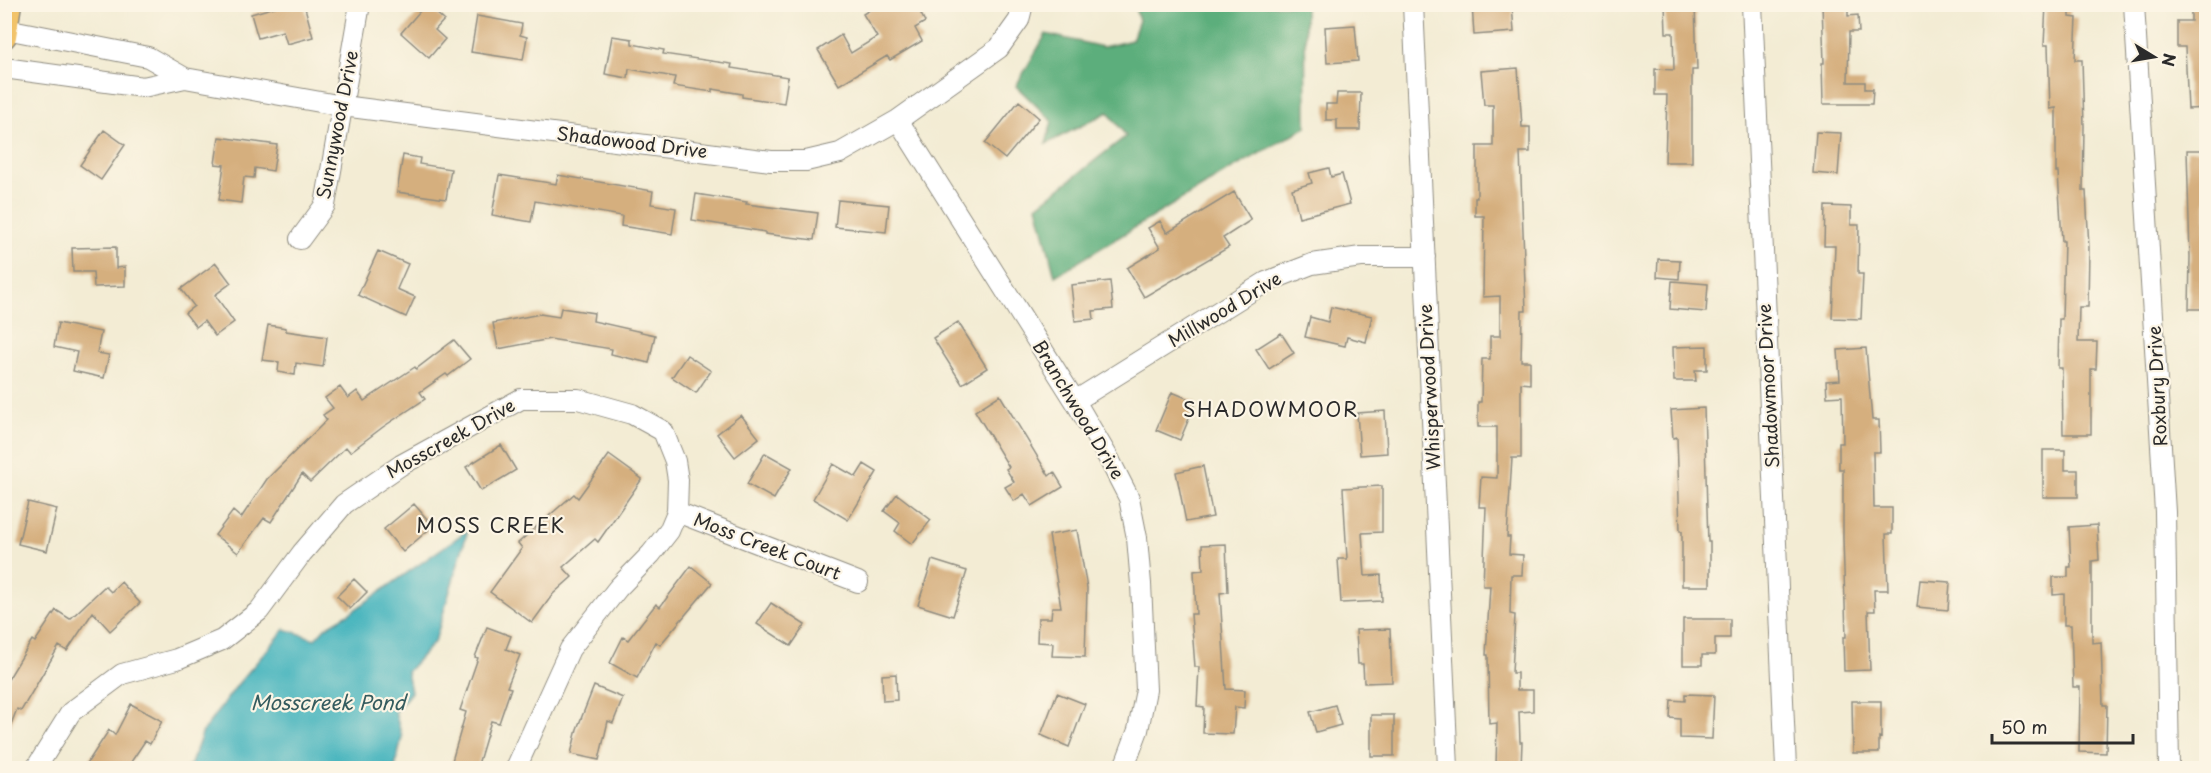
<svg xmlns="http://www.w3.org/2000/svg" width="2211" height="773" viewBox="0 0 2211 773" font-family="'Playpen Sans',sans-serif">
<style>
.forest{fill:#5cae7b;stroke:#446c53;stroke-width:1.5}
.water{fill:#44b4bd;stroke:#387074;stroke-width:1.5}
.building{fill:#d5af7e}
.lines{fill:none;stroke-linecap:round;stroke-linejoin:round}
.minor-casing{stroke:#8f8c80;stroke-width:22}
.major-casing{stroke:#8f8c80;stroke-width:27}
.minor{stroke:#fff;stroke-width:20}
.major{stroke:#f2c36a;stroke-width:24}
.labels{text-anchor:middle;stroke-width:4.5;stroke-linejoin:round;paint-order:stroke}
.street-label{font-size:18px;fill:#2b2b2b;stroke:#fcf5e5}
.neighbourhood-label{font-size:20px;letter-spacing:1.5px;fill:#2b2b2b;stroke:#fcf5e5}
.water-label{font-size:20px;font-style:italic;fill:#345b5e;stroke:#fcf5e5}
</style>
<rect width="100%" height="100%" fill="#fcf5e5"/>
<filter id="ink" filterUnits="userSpaceOnUse"><feTurbulence type="fractalNoise" baseFrequency=".0167" numOctaves="2"/><feDisplacementMap in="SourceGraphic" scale="12" xChannelSelector="R" yChannelSelector="G"/><feConvolveMatrix kernelMatrix="1 2 1 2 8 2 1 2 1" color-interpolation-filters="sRGB"/></filter>
<filter id="wash" filterUnits="userSpaceOnUse"><feTurbulence type="fractalNoise" baseFrequency=".008" numOctaves="4" result="noise"/><feDisplacementMap in="SourceGraphic" scale="24" xChannelSelector="R" yChannelSelector="G"/><feGaussianBlur stdDeviation="1.35" result="paint"/><feColorMatrix in="noise" values="0 0 0 0 0 0 0 0 0 0 0 0 0 0 0 0 0 1.4 0 .05"/><feComposite in="paint" operator="in"/></filter>
<g filter="url(#wash)">
<rect width="100%" height="100%" fill="#f3ecd4"/>
<path class="forest" d="M1134,5H1305L1306,127L1223,174L1055,276L1037,206L1126,136L1108,112L1046,144L1052,121L1016,86L1046,34L1103,47L1132,40L1139,20Z"/>
<path class="water" d="M468,530L435,641L407,672L411,692L395,712L402,737L395,768H186L191,764L203,731L238,684L285,629L315,639L326,627L350,613Z"/>
<g id="blocks">
<path class="building" d="M274,4H304L313,37L287,44L283,31L258,38L251,14L275,7Z
M426,4L444,20L435,30L445,39L429,58L401,33Z
M879,4H916L925,22L915,28L922,41L890,60L887,56L839,85L818,50L841,35L851,53L877,37L863,14Z
M1472,4H1512L1514,32L1474,35Z
M1665,4H1695L1697,70H1692V162H1665L1667,95H1655V69L1674,70L1673,33H1666Z
M1822,4H1848V16L1858,15L1859,32H1849L1848,82H1865V89H1873L1872,104H1823L1822,63H1824Z
M2046,4H2070V17L2077,18L2075,60H2082L2084,126L2083,191H2086L2089,248L2088,307H2079L2078,342H2097L2096,369H2091V434H2063L2062,368H2058L2059,319H2062L2064,241H2062L2058,172H2056V108L2050,109L2048,45H2044Z
M2191,4H2206V108L2188,109L2185,47H2177V21H2191Z
M477,16L522,24L520,35L527,37L523,60L471,52Z
M1355,25L1358,61L1327,63L1325,27Z
M612,36L632,39V44L664,50L663,54L732,64L731,68L788,77L784,103L742,97V94L712,89V92L673,86L675,77L629,69L628,78L605,74Z
M1518,68L1522,127H1530V152H1520L1526,311H1522L1521,361H1530V384L1521,383V458H1512L1507,537H1510L1509,554L1523,555L1522,575H1511L1510,614L1515,615L1512,673H1517V690H1533V711L1519,712L1520,742H1522L1521,768H1496L1497,723L1489,724L1488,655H1486L1490,586H1483L1486,507H1479L1481,477L1497,478V427H1478V402H1481L1482,359H1490V336H1500V296L1483,297L1484,216H1475V198H1477V146H1493V105H1484L1481,71Z
M1337,93H1361L1360,130H1337V120H1326V104H1336Z
M1019,101L1039,118L1005,159L985,143Z
M104,130L125,145L101,180L80,165Z
M1816,132L1841,133L1838,175L1813,173Z
M219,137L277,145L273,171L255,168L254,178L244,177L241,203L219,200L224,165L215,164Z
M2187,150H2206V309H2189L2190,257Z
M403,155L420,158L419,164L451,169L446,199L397,192Z
M1329,168L1331,177L1342,174L1350,204L1299,217L1292,189L1312,183L1309,173Z
M499,175L556,184L558,175L653,191L651,204L676,208L672,234L621,226L622,216L535,201L531,222L492,215Z
M1234,192L1251,220L1223,238L1229,247L1144,297L1127,268L1160,248L1148,228L1160,221L1167,233Z
M696,194L747,202L746,204L818,213L814,240L765,234V232L692,220Z
M838,200L889,205L886,232L835,227Z
M1825,206L1851,207V225H1859L1858,274H1863L1861,319L1832,318L1835,246H1824Z
M116,247V268L125,267V286L94,287L93,272H73L72,248Z
M378,251L408,264L397,289L415,297L406,317L358,295Z
M1658,259L1680,260L1679,279L1657,277Z
M216,263L231,283L215,295L234,322L215,336L204,321L196,327L185,313L194,306L181,289Z
M1110,281L1113,309L1093,311L1094,319L1075,321L1071,285Z
M1672,281L1708,284L1706,312L1670,309Z
M1331,307L1372,316L1366,342L1347,337L1345,346L1305,337L1310,317L1328,322Z
M561,308L594,313L593,321L655,335L649,363L611,354L612,349L550,339L498,349L493,323L540,314L559,317Z
M958,322L987,368L962,384L933,338Z
M58,323L101,332L97,353L109,355L104,378L73,371L77,352L54,347Z
M268,325L286,328V331L327,337L323,367L296,363L295,375L278,372L279,362L262,360Z
M1281,333L1294,353L1269,369L1256,349Z
M454,340L470,359L448,376L446,374L420,392L425,399L383,427L350,452L346,447L310,482L302,474L271,522L264,518L238,553L215,535L233,511L241,518L267,479L327,420L323,415L333,408L325,398L340,387L348,398L357,391L364,401L415,367L416,369Z
M1707,346V370H1695L1696,381H1674L1673,347Z
M1866,348L1872,420H1879L1880,452H1873L1874,508H1892V534H1886L1888,590H1874L1875,611H1868L1870,670L1844,671L1843,637H1846L1843,538V469H1839V443H1843L1842,396L1827,397L1826,381L1840,380L1838,350Z
M687,355L711,371L696,393L672,377Z
M1172,392L1196,402L1180,440L1156,430Z
M1000,395L1049,476L1054,472L1063,487L1032,506L1024,494L1014,501L1005,487L1014,482L1006,469L1009,467L975,411Z
M1704,408L1708,542H1710V586H1682V531H1680L1677,437L1673,438L1671,410Z
M1385,411L1387,453L1360,455L1357,413Z
M741,415L759,438L735,457L717,434Z
M501,445L516,470L481,491L466,467Z
M2043,450H2065V470H2078V497H2043Z
M765,453L792,468L774,499L747,484Z
M609,455L642,479L598,542L595,539L563,567L572,577L553,594L532,623L490,592L522,548L518,543L574,494L578,498Z
M833,464L856,477L864,464L877,472L848,520L813,499Z
M1203,466L1213,517L1186,522L1176,472Z
M1382,486V532L1362,533L1365,576L1381,575L1382,601L1341,603L1338,559H1347L1343,488Z
M897,494L931,520L912,544L895,531L900,523L884,511Z
M28,502L57,509L47,551L18,544Z
M414,504L433,526L403,552L384,529Z
M2097,525L2099,560L2092,561V643L2101,642L2103,705H2107L2106,753L2079,752L2080,687H2073L2071,625H2064V594L2053,595V577H2068V567H2071L2069,527Z
M1077,530L1087,588L1085,657L1052,656L1053,643L1037,642L1038,618H1051L1052,607H1061L1049,535Z
M1226,544L1228,592L1220,593L1226,689L1245,690L1244,708L1235,707L1233,734L1203,733L1204,707L1197,706L1199,667H1195L1191,614H1196L1194,571L1203,570L1202,545Z
M932,560L967,571L953,616L918,605Z
M691,566L712,583L660,645L656,642L637,678L610,663L623,637L628,640L656,604L660,607Z
M354,579L367,592L350,609L337,596Z
M1920,580L1950,582L1948,610L1917,607Z
M121,582L140,603L110,631L93,612L67,651L59,646L21,711L17,709L6,737H4V686L32,640L35,642L56,610L70,619L105,586L111,592Z
M771,603L805,625L791,646L757,624Z
M1683,619H1730V638H1715V655H1702V665H1683Z
M487,627L511,636L506,649L520,655L507,687L511,688L499,723L491,721L477,768H450L466,712L460,710L478,658L475,657Z
M1390,629L1392,682L1364,683L1363,664H1358L1356,630Z
M896,674L897,700L883,701L882,675Z
M594,686L623,698L613,723L608,721L599,760L571,754L577,729Z
M1057,693L1085,704L1069,747L1041,735Z
M1685,694L1714,695L1712,739L1680,738V719L1670,718L1671,700L1685,701Z
M1852,701H1881V738L1879,737V753H1853Z
M131,704L162,721L150,744L145,741L127,768H84L109,730L115,735Z
M1335,705L1341,725L1316,732L1310,712Z
M1371,715H1394V756H1371Z"/>
</g>
</g>
<g filter="url(#ink)">
<use href="#blocks" fill-opacity="0" stroke="#8f8c80" stroke-width="1.5"/>
<g class="lines">
<g class="minor-casing">
<path id="minor" d="M1413,4L1448,768
M1752,4L1786,768
M2134,4L2165,512L2169,768
M6,29L148,57L185,78L343,106L771,161H806L840,153L898,120L999,48L1019,20L1023,4
M4,68L143,87L185,78
M898,120L1075,401L1109,459L1129,498L1137,538L1141,584L1146,690L1138,730L1126,762L1122,768
M300,239L325,205L360,4
M1075,401L1266,282L1312,264L1361,257H1425
M677,512L858,582
M36,768L71,712L122,674L177,659L222,640L259,611L302,553L344,504L401,465L521,399H578L632,414L663,431L675,461L678,480L677,512L669,531L651,554L618,588L570,649L516,768"/>
</g>
<g class="major-casing">
<path id="major" d="M4,36L9,4"/>
</g>
<use href="#minor" class="minor"/>
<use href="#major" class="major"/>
</g>
</g>
<g class="labels">
<g class="street-label">
<text transform="translate(338 125) rotate(-79)" y="6">Sunnywood Drive</text>
<text transform="translate(632 143) rotate(7)" y="6">Shadowood Drive</text>
<text transform="translate(1225 310) rotate(-31)" y="6">Millwood Drive</text>
<text transform="translate(1769 386) rotate(-93)" y="6">Shadowmoor Drive</text>
<text transform="translate(2158 386) rotate(-93)" y="6">Roxbury Drive</text>
<text transform="translate(1430 387) rotate(-93)" y="6">Whisperwood Drive</text>
<text transform="translate(1078 410) rotate(59)" y="6">Branchwood Drive</text>
<text transform="translate(451 439) rotate(-29)" y="6">Mosscreek Drive</text>
<text transform="translate(767 547) rotate(21)" y="6">Moss Creek Court</text>
</g>
<g class="neighbourhood-label">
<text x="1271" y="417">SHADOWMOOR</text>
<text x="491" y="533">MOSS CREEK</text>
</g>
<g class="water-label">
<text x="328" y="710">Mosscreek Pond</text>
</g>
</g>
<rect width="2211" height="773" fill="none" stroke="#fcf5e5" stroke-width="24"/>
<g transform="translate(2154 57) rotate(101)" stroke="#fcf5e5" stroke-width="4.5" paint-order="stroke">
<path d="M0-4.5L10 22L0 15L-10 22Z" fill="#2b2b2b"/>
<text y="-9" font-size="16" font-weight="bold" text-anchor="middle" fill="#2b2b2b">N</text>
</g>
<path d="M1992 734v9h141v-9" fill="none" stroke="#2b2b2b" stroke-width="3"/>
<text x="2001" y="734" font-size="18" fill="#2b2b2b" stroke="#fcf5e5" stroke-width="4.5" paint-order="stroke">50 m</text>
</svg>
